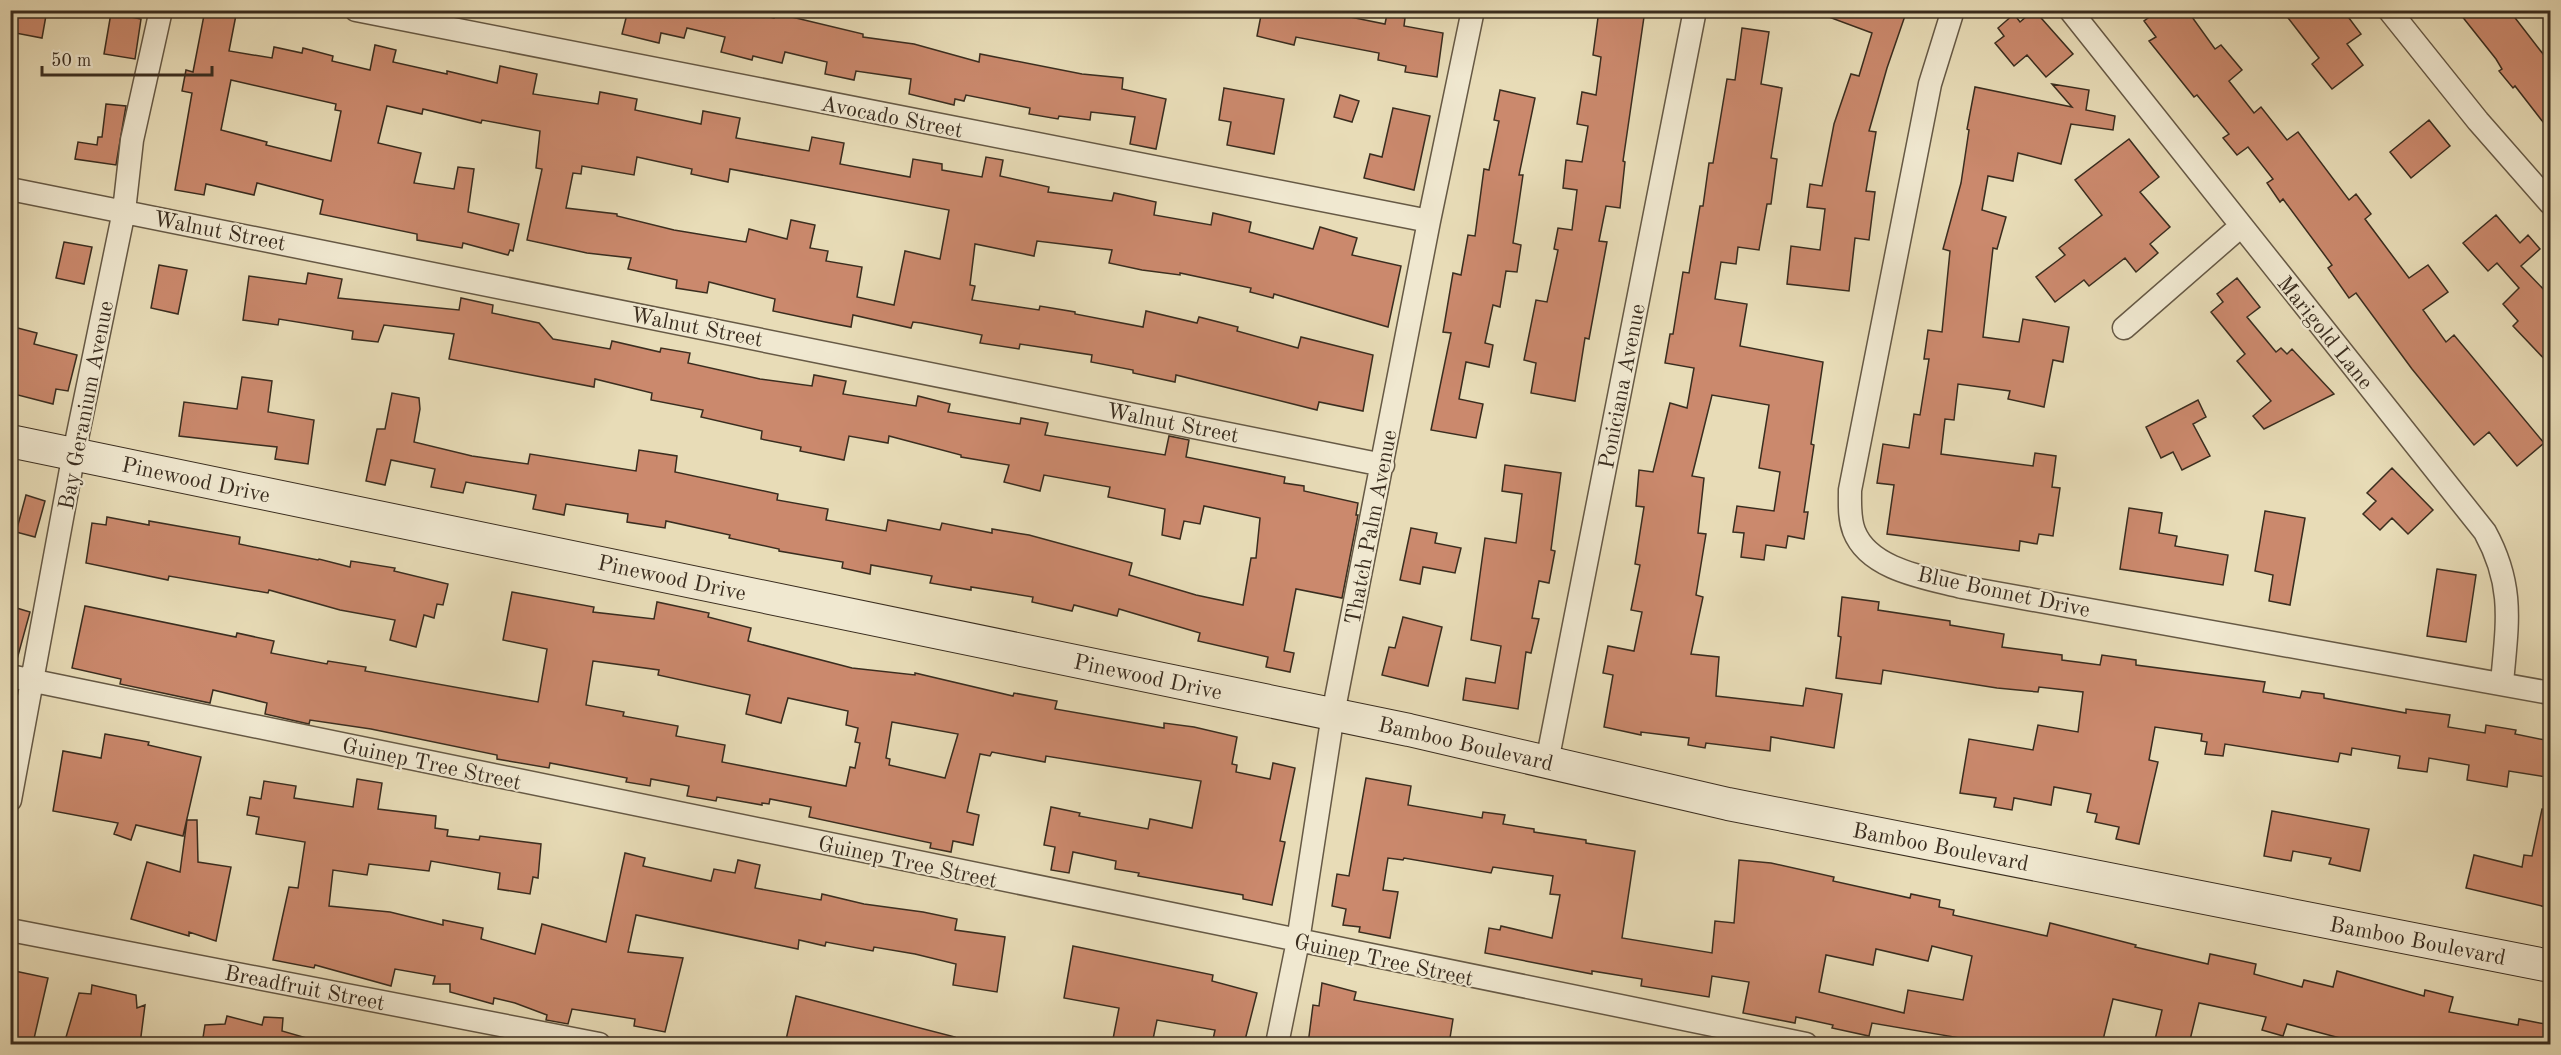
<svg xmlns="http://www.w3.org/2000/svg" width="2561" height="1055" viewBox="0 0 2561 1055" font-family="'Old Standard TT',serif">
<style>
.building{fill:#cb896d;stroke:#3a2d1f;stroke-width:1.5;fill-rule:evenodd}
.lines{fill:none;stroke-linecap:round;stroke-linejoin:round}
.minor-casing{stroke:#665945;stroke-width:25}
.secondary-casing{stroke:#3a2d1f;stroke-width:34}
.minor{stroke:#f0e8d0;stroke-width:22}
.secondary{stroke:#f0e8d0;stroke-width:32}
.labels{text-anchor:middle;stroke-width:4.5;stroke-linejoin:round;paint-order:stroke}
.street-label{font-size:22px;fill:#3a2d1f;stroke:#f0e8d0}
</style>
<rect width="100%" height="100%" fill="#e8dcb7"/>
<filter id="stains"><feTurbulence type="fractalNoise" baseFrequency=".00333" numOctaves="4"/><feColorMatrix values="0 0 0 0 .2 0 0 0 0 .09 0 0 0 0 .02 0 0 0 .5 -.17"/></filter>
<radialGradient id="worn" r=".72"><stop offset=".6" stop-color="#630" stop-opacity="0"/><stop offset="1" stop-color="#630" stop-opacity=".3"/></radialGradient>
<path class="building" d="M10,10H47L42,38L10,32Z
M205,10L236,15L229,51L272,58L274,47L302,53L303,48L333,56L332,61L370,70L375,45L396,50L393,62L447,74V71L497,83L500,66L537,74L533,94L598,104L600,92L637,99L635,110L701,124L703,111L740,118L736,138L809,151L812,137L844,143L840,164L910,177L913,159L942,164V170L982,177L986,157L1003,160L1000,176L1049,187L1048,192L1112,201L1114,193L1124,195L1156,202L1154,215L1211,225L1213,213L1251,222L1249,232L1313,249L1320,227L1357,238L1352,255L1401,266L1388,327L1274,294L1273,298L1250,292L1251,288L1180,273V275L1142,270L1109,263L1112,250L1037,241L1034,256L975,244L970,285L975,286L972,300L1039,310L1040,306L1075,312V314L1143,327L1146,311L1197,323L1199,317L1238,327L1237,331L1298,348L1301,337L1373,355L1363,411L1319,402L1317,410L1176,375L1175,382L1133,373V370L1091,362L1092,355L1020,344L1019,349L980,343L982,335L921,323L913,322L911,328L853,315L851,327L825,322L773,311L775,299L709,282L707,293L676,288L677,280L628,269L631,258L587,253L527,240L542,169L536,168L540,131L482,120L481,123L423,109L422,114L387,106L378,143L421,153L414,183L454,189L458,167L474,169L468,212L519,224L513,251L510,250L508,255L463,243L462,248L417,240V234L320,214L323,200L257,183L254,195L206,184L204,195L175,190L192,93L182,91L186,70L193,72ZM231,80L336,104L335,110L341,111L331,161L266,145L267,142L221,130ZM637,157L692,169L691,174L728,182L730,169L949,210L940,259L905,251L894,305L857,297L862,267L826,261L828,251L810,248L815,225L791,220L787,239L749,229L746,242L674,230L617,216V214L566,208L573,173L581,174L582,166L634,175Z
M628,10H743L774,18L775,13L863,34V37L914,44L979,62L980,54L1082,74L1123,78L1122,89L1166,99L1156,149L1130,144L1135,117L1091,112L1090,120L1059,116L1058,119L1029,114L1030,108L966,95L964,101L955,99L954,105L909,94L911,79L856,71L854,80L825,74L827,62L785,52L782,63L753,56L752,60L721,52L725,37L687,28L684,38L661,33L659,43L622,34Z
M1262,10H1341L1340,15L1385,24L1387,14L1405,18L1404,26L1443,33L1437,77L1405,72L1406,66L1378,60L1379,53L1296,37L1294,45L1257,36Z
M1599,10H1645L1623,161L1625,162L1620,208L1606,206L1599,241L1607,242L1589,339L1585,338L1575,401L1531,393L1536,363L1524,360L1536,300L1547,302L1558,250L1554,249L1558,228L1572,230L1577,190L1563,188L1566,160L1582,162L1588,126L1577,124L1582,92L1596,95L1601,57L1593,55Z
M1818,10H1907L1887,68L1869,131L1876,132L1866,191L1875,192L1869,240L1855,238L1849,291L1787,284L1791,246L1820,250L1825,209L1807,207L1810,184L1822,186L1834,124L1851,74L1859,76L1872,33L1818,13Z
M2034,10L2073,54L2046,77L2027,55L2014,66L1995,43L2004,36L1998,28L2014,14L2020,22Z
M2159,10H2187L2215,49L2221,45L2242,70L2229,81L2254,113L2261,107L2287,140L2298,132L2349,200L2356,194L2371,214L2365,219L2409,278L2428,265L2448,292L2423,310L2446,342L2454,335L2544,443L2517,466L2489,432L2474,445L2412,369L2356,293L2349,298L2328,268L2332,265L2283,199L2280,202L2267,183L2273,179L2248,147L2237,155L2223,138L2229,134L2197,95L2194,97L2149,41L2156,37L2144,21Z
M2282,10H2343L2361,34L2347,44L2363,65L2332,89L2312,64L2319,58Z
M2457,10H2509L2550,63V131L2515,86L2513,88L2499,71L2502,69L2496,59Z
M111,13L141,19L135,59L104,54Z
M1742,28L1769,32L1761,84L1782,88L1771,158L1777,159L1771,204H1767L1759,250L1738,247L1736,264L1721,262L1715,299L1747,304L1740,346L1823,362L1811,444L1814,445L1804,512H1808L1804,539L1788,536L1786,548L1766,545L1764,560L1741,557L1744,533L1733,532L1737,506L1774,511L1780,472L1759,468L1769,405L1712,395L1692,476L1704,478L1698,533L1706,534L1696,595L1703,597L1691,654L1719,657L1716,696L1803,706L1806,688L1842,694L1834,748L1771,737L1770,751L1706,743L1705,748L1688,745L1689,738L1641,732V735L1604,727L1613,675L1603,673L1608,646L1634,651L1642,612L1631,610L1640,565L1635,564L1644,507L1636,506L1639,470L1653,472L1670,403L1687,408L1694,368L1665,363L1670,334H1673L1683,272L1689,273L1700,206H1703L1709,163H1713L1727,79L1735,80Z
M2052,84L2089,90L2086,110L2115,116L2113,130L2071,124L2061,164L2018,153L2013,181L1988,176L1982,210L2006,217L1997,249L1993,248L1983,337L2019,342L2023,319L2069,327L2063,362L2053,360L2044,407L2008,399L2010,391L1958,384L1954,420L1945,419L1941,454L2033,466L2035,453L2056,456L2052,487L2060,488L2053,536L2039,534L2037,544L2020,541L2019,551L1887,534L1894,485L1877,483L1883,444L1909,448L1914,414L1920,415L1929,359H1924L1928,330L1942,332L1950,251L1943,249L1961,183L1969,130L1967,129L1975,87L2072,107Z
M1224,88L1284,99L1274,154L1227,145L1231,122L1219,120Z
M1500,90L1535,98L1519,175H1523L1513,243L1521,245L1517,272L1506,271L1500,307L1493,305L1485,343L1493,345L1489,367L1466,362L1459,399L1483,404L1476,438L1431,430L1451,333L1443,332L1453,273L1461,275L1468,235L1475,236L1484,169L1489,170L1499,121L1494,120Z
M1340,95L1359,101L1352,122L1334,117Z
M106,104L126,106L116,165L75,159L78,142L97,145L98,137H102Z
M1393,108L1430,116L1414,190L1364,178L1370,154L1382,157Z
M2429,120L2450,146L2411,178L2390,152Z
M2129,139L2159,177L2140,192L2170,227L2150,244L2158,253L2136,272L2125,258L2089,286L2084,280L2055,302L2036,277L2065,255L2059,248L2102,215L2075,180Z
M2496,215L2520,243L2528,235L2540,249L2521,266L2550,296V365L2513,326L2518,321L2503,304L2519,288L2497,263L2488,271L2463,243Z
M64,242L92,247L84,284L56,278Z
M159,265L187,270L178,314L151,308Z
M308,273L342,279L338,298L459,310L461,298L493,305L492,313L539,323L553,339L610,349L612,341L660,352L661,348L690,353L688,363L760,379L812,386L814,375L846,381L843,394L916,406L918,396L950,404L948,412L1020,424L1021,418L1048,423L1045,435L1165,455L1169,436L1189,440L1186,457L1285,477L1284,483L1304,486V491L1358,503L1356,515H1358L1342,598L1296,589L1284,651L1294,653L1290,672L1266,667L1268,657L1198,641L1200,633L1119,609L1117,616L1074,605L1072,611L1032,602L1033,597L971,587V590L930,583L932,576L871,565L870,574L842,568L843,562L779,551V549L729,538L730,535L666,521L665,528L627,522L628,514L566,504L564,515L533,509L536,495L466,482L463,493L431,487L435,469L391,460L385,485L366,481L377,429H385L392,393L419,398L420,409L414,442L472,456L528,464L530,454L636,471L639,450L677,456L675,472L778,494L777,500L828,509L826,520L886,531L888,520L940,530L942,523L992,533V529L1029,535L1132,563L1129,575L1196,595L1243,605L1251,558H1256L1260,518L1204,506L1200,524L1184,521L1180,539L1162,535L1165,509L1108,497L1110,487L1044,475L1040,491L1004,482L1009,465L961,457V455L889,436L888,443L849,436L844,460L800,451L801,447L761,439L762,431L701,417L703,410L651,400L652,393L595,379L594,387L449,359L454,334L384,325L378,342L352,339L353,331L279,319L278,325L243,320L249,276L306,284Z
M2237,278L2260,307L2247,317L2276,352L2281,348L2287,354L2292,349L2334,394L2264,429L2253,416L2271,401L2237,361L2245,354L2211,312L2223,302L2217,294Z
M10,326L37,333L34,344L77,355L68,391L56,389L53,404L10,393Z
M242,377L272,381L268,412L314,420L308,464L275,459L277,447L179,436L184,402L237,409Z
M2198,400L2206,417L2193,424L2210,456L2182,470L2173,452L2161,458L2146,427Z
M1505,465L1561,473L1551,550L1555,551L1549,583L1539,581L1532,618L1539,619L1531,653L1526,652L1518,709L1463,700L1466,678L1495,683L1501,646L1471,640L1485,538L1516,543L1522,494L1502,491Z
M2392,468L2433,510L2408,534L2392,518L2380,530L2363,514L2376,501L2367,493Z
M26,495L45,501L35,537L16,532Z
M2129,508L2162,513L2159,533L2177,536L2175,546L2228,555L2223,585L2120,569Z
M2265,511L2305,518L2290,605L2269,601L2273,575L2255,571Z
M107,517L149,525V521L240,537L239,544L318,560L319,559L350,567L351,561L395,568L394,571L448,584L443,605L437,604L434,618L424,615L416,647L390,640L395,620L340,610L269,590L268,593L169,576L168,580L86,563L92,523L106,525Z
M1411,528L1437,533L1435,543L1461,548L1455,573L1423,567L1420,584L1400,580Z
M2437,569L2476,575L2466,642L2427,636Z
M512,592L594,607L593,612L654,619L657,602L709,613L708,617L751,628L748,641L852,668L915,675V673L1013,696L1014,693L1057,701L1055,709L1164,728V723L1194,727L1237,737L1232,764L1237,765L1236,772L1270,779L1273,763L1295,768L1280,841L1285,842L1272,905L1243,899V895L1138,876L1139,873L1115,869L1116,861L1073,852L1069,873L1051,870L1055,847L1044,845L1051,807L1080,813L1079,816L1148,829L1150,819L1192,828L1201,781L1046,756L1045,762L992,752L990,756L980,754L967,812L979,815L973,845L953,841L951,852L930,848L931,843L809,817L811,807L770,799L769,804L762,803V805L717,797L716,801L687,796L689,786L651,779L650,786L626,782L627,778L550,763L549,768L497,759V755L371,729L310,720L309,724L265,714L267,703L213,690L210,703L120,684L121,679L72,668L85,606L236,637L237,633L274,641L271,653L327,664L328,661L366,667L365,671L538,702L547,649L503,640ZM593,661L659,670L658,675L750,695L746,714L781,723L788,698L848,711L846,725L858,728L855,742L860,743L855,768L850,767L846,786L722,762L725,745L676,736L678,726L623,716L624,712L586,705ZM892,722L958,734L945,778L889,765L890,759L886,758Z
M1842,597L1879,602L1878,610L1950,621V625L2004,634L2002,647L2062,655V660L2100,665L2102,655L2136,660V665L2265,682L2263,692L2300,698L2302,691L2324,694V698L2406,713V709L2450,715L2448,727L2485,733L2486,725L2516,730L2515,734L2550,741L2547,777L2509,771L2507,787L2467,780L2469,765L2429,758L2427,772L2398,768L2400,756L2352,748L2351,755L2340,753L2338,762L2225,744L2223,756L2205,754L2207,742L2201,741L2202,734L2155,727L2149,760L2158,762L2139,844L2116,839L2119,827L2095,822L2097,814L2087,812L2091,794L2054,787L2051,805L2014,798L2012,810L1994,807L1996,798L1960,793L1969,739L2033,750L2038,725L2078,732L2083,692L2039,687L2038,692L1997,688L1883,670L1881,684L1836,678L1841,637L1838,636Z
M10,606L30,612L16,663L10,662Z
M1403,617L1442,627L1428,686L1382,675L1389,647L1395,648Z
M105,734L149,742L148,745L201,757L183,836L136,825L131,840L114,834L118,823L53,811L63,751L101,758Z
M1366,778L1411,786L1408,805L1482,818L1483,812L1505,815L1503,824L1534,829V832L1586,840V843L1635,851L1622,938L1712,953L1715,921L1734,923L1739,860L1771,863L1834,877L1833,881L1910,898L1911,894L1940,900L1939,907L1954,910L1953,915L2047,936L2050,923L2136,945L2135,947L2208,964L2210,954L2256,964L2254,974L2302,987L2304,980L2333,987L2337,971L2424,996L2425,990L2453,997L2449,1012L2518,1025L2519,1019L2550,1025V1044H2338L2340,1038L2287,1024L2283,1036L2262,1030L2266,1017L2199,1003L2189,1044H2154L2162,1010L2113,999L2102,1044H1971L1972,1040L1872,1023L1869,1036L1832,1028L1833,1025L1796,1017L1795,1023L1743,1013L1749,982L1712,976L1709,997L1641,986L1642,979L1592,971V974L1485,953L1489,928L1500,930L1501,926L1552,938L1560,895L1550,894L1553,876L1493,867L1491,873L1404,858L1403,860L1388,858L1383,890L1398,892L1390,938L1359,932L1360,927L1343,925L1346,909L1332,906L1337,874L1349,876ZM1932,946L1972,956L1963,1000L1908,990L1904,1013L1819,992L1826,955L1873,965L1876,949L1928,961Z
M357,779L382,783L378,809L436,816L435,828L448,830L447,836L479,840L480,836L541,844L538,878L533,877L530,894L498,889L500,873L431,861L429,871L369,864L367,875L333,870L329,906L390,912L443,925V920L483,928L481,939L535,954L542,924L606,942L625,853L645,858L643,866L711,881L714,869L735,873L738,860L760,865L755,888L821,900L822,894L864,904L923,912L957,919L955,930L1005,937L997,992L953,985L956,964L915,954L874,947L873,951L826,942L825,946L799,940L798,949L636,915L628,952L683,958L665,1032L634,1026L635,1019L572,1009L568,1024L546,1020L547,1015L515,1003L494,998L493,1004L450,992V984H433L435,976L395,969L391,986L315,965L314,968L273,960L289,887L298,888L305,842L256,834L259,817L247,815L250,797L261,799L264,781L296,786L294,798L353,807Z
M2542,809L2550,810V908L2466,888L2474,855L2522,867L2524,855L2532,856Z
M2272,811L2369,829L2360,871L2329,864L2331,858L2293,851L2291,861L2264,856Z
M187,820H197L198,862L231,867L216,941L189,932V936L131,919L147,862L180,872Z
M1073,946L1213,975L1212,981L1257,993L1244,1044H1212L1215,1030L1157,1020L1152,1044H1112L1119,1008L1064,998Z
M10,970L48,978L33,1043L10,1042Z
M1322,983L1356,992L1354,1000L1453,1019L1449,1044H1308L1313,1005L1319,1006Z
M92,985L136,995L137,1008L145,1005L140,1044H64L79,993L91,994Z
M796,996L955,1037L954,1044H785Z
M227,1016L262,1025L264,1017L283,1018L282,1031L310,1039V1044H202L205,1025L225,1024Z"/>
<g class="lines">
<g class="minor-casing">
<path id="minor" d="M356,10L1429,221
M1953,10L1930,84L1850,490C1850,504 1849,518 1854,531C1869,570 1927,578 1962,587L2550,693
M2070,10L2485,532C2515,587 2507,624 2502,683
M2389,10L2478,121L2550,203
M10,189L1383,465
M2124,328L2241,226
M10,676L1806,1044
M1547,762L1695,10
M10,800L74,453L124,211L132,140L161,10
M10,930L599,1044
M1277,1044L1298,941L1333,714L1429,221L1473,10"/>
</g>
<g class="secondary-casing">
<path id="secondary" d="M10,441L1409,730L1728,804L2550,966"/>
</g>
<use href="#minor" class="minor"/>
<use href="#secondary" class="secondary"/>
</g>
<g class="labels">
<g class="street-label">
<text transform="translate(892 116) rotate(11)" y="8">Avocado Street</text>
<text transform="translate(220 230) rotate(11)" y="8">Walnut Street</text>
<text transform="translate(697 326) rotate(11)" y="8">Walnut Street</text>
<text transform="translate(2326 332) rotate(51)" y="8">Marigold Lane</text>
<text transform="translate(1621 386) rotate(-79)" y="8">Poniciana Avenue</text>
<text transform="translate(85 405) rotate(-79)" y="8">Bay Geranium Avenue</text>
<text transform="translate(1173 422) rotate(11)" y="8">Walnut Street</text>
<text transform="translate(196 479) rotate(12)" y="8">Pinewood Drive</text>
<text transform="translate(1370 527) rotate(-79)" y="8">Thatch Palm Avenue</text>
<text transform="translate(672 577) rotate(12)" y="8">Pinewood Drive</text>
<text transform="translate(2004 591) rotate(12)" y="8">Blue Bonnet Drive</text>
<text transform="translate(1148 676) rotate(12)" y="8">Pinewood Drive</text>
<text transform="translate(1466 743) rotate(13)" y="8">Bamboo Boulevard</text>
<text transform="translate(432 763) rotate(12)" y="8">Guinep Tree Street</text>
<text transform="translate(1941 846) rotate(11)" y="8">Bamboo Boulevard</text>
<text transform="translate(908 861) rotate(12)" y="8">Guinep Tree Street</text>
<text transform="translate(2418 940) rotate(11)" y="8">Bamboo Boulevard</text>
<text transform="translate(1384 959) rotate(12)" y="8">Guinep Tree Street</text>
<text transform="translate(305 987) rotate(11)" y="8">Breadfruit Street</text>
</g>
</g>
<rect width="2561" height="1055" fill="none" stroke="#e8dcb7" stroke-width="36"/>
<rect x="12" y="12" width="2537" height="1031" fill="none" stroke="#3a2d1f" stroke-width="3"/>
<rect x="18" y="18" width="2525" height="1019" fill="none" stroke="#3a2d1f" stroke-width="1.5"/>
<path d="M42 66v9h170v-9" fill="none" stroke="#3a2d1f" stroke-width="3"/>
<text x="51" y="66" font-size="18" fill="#3a2d1f" stroke="#f0e8d0" stroke-width="4.5" paint-order="stroke">50 m</text>
<rect width="100%" height="100%" filter="url(#stains)"/>
<rect width="100%" height="100%" fill="url(#worn)"/>
</svg>
